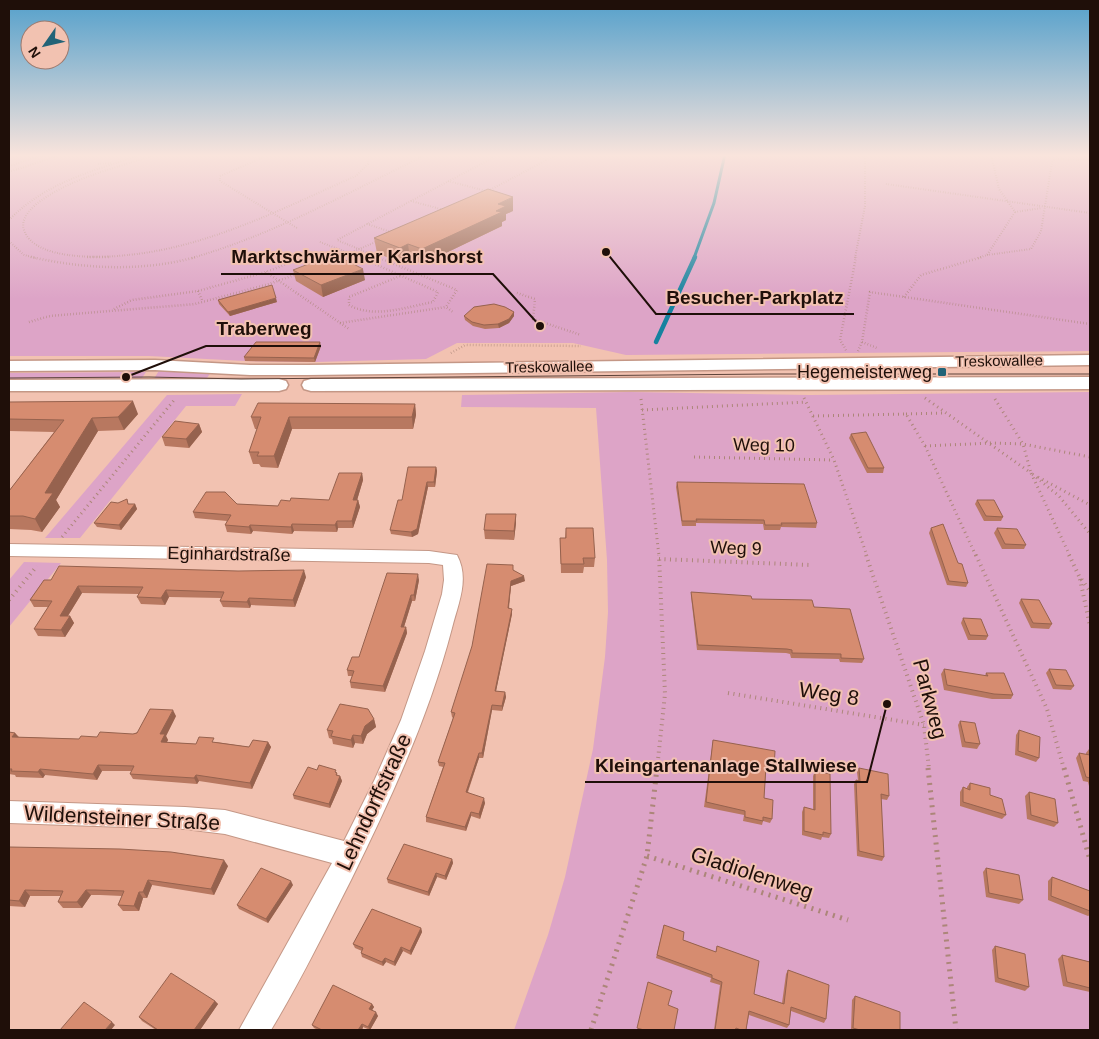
<svg xmlns="http://www.w3.org/2000/svg" width="1099" height="1039" viewBox="0 0 1099 1039" font-family="Arial,sans-serif">
<style>
.green{fill:#dda4c7}
.lines{fill:none;stroke-linecap:round;stroke-linejoin:round}
.stream-far1{stroke:#16829f;stroke-width:3}
.stream{stroke:#16829f;stroke-width:4.5}
.minor-casing{stroke:#c49786;stroke-width:2}
.major-casing{stroke:#c49786;stroke-width:3}
.path-far4{stroke:#ac8679;stroke-width:2;stroke-dasharray:0.5 2;stroke-linecap:butt}
.path-far3{stroke:#ac8679;stroke-width:2.5;stroke-dasharray:0.5 2.5;stroke-linecap:butt}
.path-far2{stroke:#ac8679;stroke-width:3;stroke-dasharray:1 4;stroke-linecap:butt}
.path-far1{stroke:#ac8679;stroke-width:4;stroke-dasharray:1 4.5;stroke-linecap:butt}
.path{stroke:#ac8679;stroke-width:5;stroke-dasharray:2 5.5;stroke-linecap:butt}
.minor{fill:#fff;fill-rule:evenodd}
.major{fill:#fff;fill-rule:evenodd}
.tram{stroke:#5d433a;stroke-width:1}
.wall{fill:#b87860}
.shaded-wall{fill:#96624e}
.building{fill:#d68c70;stroke:#96624e}
.poi-dot{fill:#226377;stroke:#f2c2b1;stroke-width:2}
.labels{text-anchor:middle;stroke-width:4;stroke-linejoin:round;paint-order:stroke}
.far-street-label{font-size:15px;fill:#1f0f09;stroke:#f2c2b1}
.poi-label{font-size:18px;fill:#1f0f09;stroke:#f2c2b1;text-anchor:end}
.street-label{font-size:18px;fill:#1f0f09;stroke:#f2c2b1}
.near-street-label{font-size:21px;fill:#1f0f09;stroke:#f2c2b1}
.leader{fill:none;stroke:#1f0f09;stroke-width:2}
.callout-dot{fill:#1f0f09;stroke:#f2c2b1;stroke-width:2}
.callout-label{font-size:19px;text-anchor:middle;font-weight:bold;fill:#1f0f09;stroke:#f2c2b1;stroke-width:4;stroke-linejoin:round;paint-order:stroke}
</style>
<rect width="100%" height="100%" fill="#f2c2b1"/>
<path class="green" d="M17,154H1090V351L626,355L573,343H457L426,359L315,362L245,361L149,356H9V156Z
M160,369L211,372L205,381L152,382Z
M146,372L142,378L9,379V373Z
M629,392L810,395L1090,392V1030H514L548,935L565,877L593,749L605,657L608,612L607,560L596,408L461,407L462,395Z
M242,394L235,406H186L80,538H45L167,395Z
M24,562L61,563L9,627V580Z"/>
<g class="lines">
<path class="stream-far1" d="M694,258L714,203L725,154"/>
<path class="stream" d="M656,342L695,257"/>
<g class="minor-casing">
<path id="minor" d="M9,544L429,551L457,555C470,579 458,604 452,628C429,716 391,799 351,880C325,931 300,982 271,1030H239L332,863L225,834L185,829L9,823V801L185,807L225,810L344,841L375,779L401,720L425,651L442,594L444,580L443,565L429,563L9,556Z"/>
</g>
<g class="major-casing">
<path id="major" d="M1090,355V365L307,375H250L155,370L9,371V361L155,360L250,365H307Z
M1090,377V389L311,391L304,389L302,385L304,381L311,379Z
M279,379L286,381L288,385L286,389L279,391H9V380Z"/>
</g>
<path class="path-far4" d="M158,154C119,167 73,177 39,202C31,208 20,219 24,230C34,261 102,258 128,255C209,247 283,208 356,176L368,164L369,154
M271,154L220,176V181L297,228
M521,154L547,160
M123,155H137
M98,164L112,163
M9,166L47,154
M9,172L63,154
M448,181L486,191
M886,184L1090,213
M486,192L558,154
M411,201L444,210
M1015,212L1042,208
M9,220C46,182 95,170 144,154
M367,224L394,233
M9,241L24,255L36,258
M320,242L362,258
M987,255L1031,249L1041,231L1052,162L1055,159L1090,160
M192,258C275,234 351,191 428,154
M302,258C315,253 327,251 340,256
M338,258L378,241
M380,258L337,240L500,154
M855,258L865,206V154
M978,258L987,255L1015,212L999,189L991,154"/>
<path class="path-far3" d="M31,257C85,269 142,272 196,257
M87,257H109
M359,257L438,292L433,302C407,307 373,319 349,305V297L400,276
M377,257L457,290L446,307L453,312
M337,258L341,257
M266,272L349,329
M198,291L203,302
M517,293L535,299L533,319L581,335
M904,297L921,275L982,257
M114,309L132,300L198,291L266,272L305,257
M29,322L50,316L195,304L269,284L297,274
M340,323L446,307
M862,342L877,348
M846,350L840,340L856,257
M858,351L862,342L870,292L1090,324
M451,353L465,345L581,346"/>
<path class="path-far2" d="M804,398L834,460L867,556
M925,398L1031,473L1070,556
M641,399L659,556
M995,399L1023,444L1031,473L1059,496L1090,534
M642,410L806,402
M906,414L944,413
M813,416L906,414L925,446L976,556
M925,446L991,443L1023,444L1090,457
M694,457L834,460
M1038,477L1090,505
M62,537L175,399"/>
<path class="path-far1" d="M866,555L924,725L929,769
M976,555L1047,709L1064,769
M1069,555L1079,576L1090,591
M659,559L811,565
M1080,579L1090,626
M9,600L37,566
M728,693L924,725
M657,769L665,694L659,555"/>
<path class="path" d="M928,768L956,1030
M1064,768L1090,860
M647,856L848,920
M591,1030L647,856L657,768"/>
<use href="#minor" class="minor"/>
<use href="#major" class="major"/>
<path class="tram" d="M9,378L149,377L241,379L769,374H1090"/>
</g>
<path class="wall" d="M513,211L506,214V220L502,222V226L423,264L410,259L401,263L377,253L374,238Z
M293,270L365,280L323,297L296,281Z
M218,300L277,302L230,316L219,304Z
M514,312V316L509,323L499,328L485,329L473,326L465,320L464,316Z
M321,346L315,362L245,361L244,357Z
M9,402L138,414L124,430L98,431L56,500L60,507L42,532L31,530L9,529V491L54,432L9,431Z
M415,404L416,415L413,429H292L278,468L261,467L259,464H253L249,452L257,429H255L251,417Z
M199,424L202,432L189,448L165,446L162,437Z
M851,434L884,468L883,473H867L849,438Z
M436,467L437,471L435,487H428L418,534L412,537L391,534L390,530Z
M362,473L363,480L357,500H358L360,507L353,528H338L337,532L294,531L292,534L253,531L251,534L227,532L225,525L227,521L195,518L193,512L237,504L278,506L290,501L329,500Z
M677,482L817,523L816,528L781,527L780,530H764L763,524L696,523V526H682L676,487Z
M977,500L1003,517L1001,521H984L975,504Z
M129,504H135L137,509L121,530L97,527L94,523Z
M516,514V523L514,540L485,539L484,530Z
M566,528L595,558L594,567H584L583,573H561L560,538H565Z
M931,528L968,583L966,587L947,585L929,533Z
M997,528L1026,545L1024,549H1002L994,533Z
M513,570L525,581L511,586L509,609H512V614L496,691L505,692L506,697L502,711L492,710L483,758H479L468,792L485,803L480,819L471,816L466,831L426,822V817L443,767L439,766L438,762L453,718L452,717L451,712Z
M306,577L295,607L251,605L250,608L223,607L220,601L221,598L169,597L165,605L141,604L137,597L139,594L82,593L68,616H70L74,623L65,637L38,636L34,629L48,607H34L30,600L44,580Z
M419,580L415,601H412L404,627H406L407,633L385,692L351,688L350,682L352,676H348L347,670L359,657Z
M691,592L814,607L864,659L862,663L840,662L839,659L791,658L790,654L786,653L697,650L691,596Z
M1021,599L1052,624L1049,629L1031,628L1019,603Z
M963,618L988,636L986,640H968L961,623Z
M944,669L985,676L986,673L1013,695L1011,699H992L944,690L941,674Z
M1049,669L1074,686L1071,690L1053,689L1046,673Z
M176,716L166,736L168,740L167,742L196,744L216,742L249,747L268,742L271,747L252,789L199,781L197,784L133,779L130,774L131,771H102L97,780L45,775L43,778L16,777L15,775L9,774V732L15,733L19,737L79,739L133,734Z
M374,719L376,727L367,734L363,744L355,743L353,748L333,744L332,739L329,738L327,730Z
M960,721L980,744L977,749L962,747L958,725Z
M1019,730L1039,758L1036,762L1015,755L1016,735Z
M713,740L774,768L773,773L766,771L764,798L772,819L770,823L763,821L762,825L743,821L744,815L704,807Z
M1089,749H1090V790L1088,782L1083,781L1076,758L1079,753L1086,755V753Z
M859,768L889,796L887,800L881,799L884,857L882,861L857,856L854,784L856,780H858L857,772Z
M815,771L831,834L829,838L822,837L821,840L802,835V812L804,807L813,810V776Z
M336,772L338,776H340L342,781L330,808L294,799L293,795Z
M970,783L990,795L1006,815L1002,819L960,806V792L963,787L967,789V787Z
M1029,792L1058,823L1054,827L1027,819L1025,796Z
M9,847L228,866L214,895L152,885L147,898H143L139,911H123L118,905L122,896L100,895H91L82,908H63L58,902L61,896H30L25,907L9,906Z
M452,859L453,863L446,880L437,877L429,896L388,883L387,879Z
M986,868L1023,900L1019,904L986,897L983,872Z
M1052,877L1090,891V915L1088,916L1048,900V881Z
M293,885L268,923L239,909L237,905Z
M664,925L683,940L716,952L717,946L754,994L782,1003L786,974L788,970L826,1019L824,1023L791,1011L789,1025L787,1028L749,1015L746,1030H714L720,985L710,982L711,978L656,958Z
M421,928L422,932L411,955L403,951L395,966L386,962L383,966L362,957L361,953L362,951L355,948L353,944Z
M995,946L1029,987L1025,991L995,982L992,950Z
M1062,955L1090,962V992L1063,986L1058,959Z
M855,996L900,1030H851L852,1000Z
M215,1001L218,1004L200,1030H156L142,1021L139,1017Z
M372,1004L374,1007L372,1010L378,1016L370,1030L363,1027L362,1030H318L314,1028L312,1025Z"/>
<path class="shaded-wall" d="M513,197V211L506,214V220L502,222V226L423,264L422,249L498,204Z
M408,244L410,259L401,263L400,248Z
M363,269L365,280L323,297L321,285Z
M276,298L277,302L230,316L228,312Z
M514,312V316L509,323L499,328L498,324Z
M320,342L321,346L315,362L314,358Z
M133,401L138,414L124,430L118,417Z
M415,404L416,415L413,429L412,417Z
M289,417L292,429L278,468L274,456Z
M92,418L98,431L56,500L60,507L42,532L35,519L45,493Z
M199,424L202,432L189,448L186,439Z
M436,467L437,471L435,487L434,482Z
M362,473L363,480L355,507L353,500Z
M427,482L428,487L418,534L412,537L411,532Z
M358,500L360,507L353,528L352,521Z
M135,504L137,509L121,530L119,525Z
M516,514V523L514,540V531Z
M337,521L338,528L337,532L335,525Z
M292,524L294,531L292,534L291,527Z
M250,525L253,531L251,534L249,527Z
M304,570L306,577L295,607L293,600Z
M418,574L419,580L415,601L414,595Z
M524,576L525,581L511,586L508,613V608L511,581Z
M78,586L82,593L64,622L60,616Z
M166,590L169,597L165,605L161,598Z
M411,595L412,601L402,633L401,627Z
M249,598L251,605L250,608L247,602Z
M512,609V614L495,696V691Z
M70,616L74,623L65,637L61,630Z
M406,627L407,633L385,692L383,686Z
M505,692L506,697L502,711V706Z
M492,705V710L483,758L482,753Z
M173,710L176,716L166,736L168,740L164,747L161,742L160,734Z
M374,719L376,727L367,734L363,744L361,736L365,726Z
M15,733L20,739L12,737Z
M353,735L355,743L353,748L351,740Z
M268,742L271,747L252,789L250,783Z
M479,753V758L466,796V792Z
M98,765L102,771L97,780L93,774Z
M40,769L45,775L43,778L38,772Z
M196,775L199,781L197,784L194,778Z
M340,776L342,781L330,808L329,804Z
M484,798L485,803L480,819L479,814Z
M471,812V816L466,831L465,827Z
M452,859L453,863L446,880L445,876Z
M224,860L228,866L214,895L211,889Z
M436,873L437,877L429,896L428,892Z
M148,880L152,885L147,898L143,892Z
M291,881L293,885L268,923L266,919Z
M25,890L30,896L25,907L19,901Z
M86,890L91,895L82,908L77,902Z
M139,892L143,898L139,911L134,906Z
M421,928L422,932L411,955L410,951Z
M401,947L403,951L395,966L394,962Z
M385,958L386,962L383,966L382,962Z
M215,1001L218,1004L200,1030H194Z
M372,1004L374,1007L371,1012L369,1009Z
M376,1012L378,1016L370,1030L368,1027Z
M112,1022L115,1025L111,1030H105Z
M362,1024L363,1027L362,1030H358Z"/>
<path class="building" d="M488,189L513,197L498,204L506,206L496,211L502,212L422,249L408,244L400,248L374,238Z
M334,254L363,269L321,285L293,270Z
M272,285L276,298L228,312L218,300Z
M494,304L505,307L514,312L509,319L498,324L484,325L472,322L464,316L474,307Z
M256,342H320L314,358L244,357Z
M133,401L118,417L92,418L45,493H53L35,519L23,516H9V491L64,420L9,419V402Z
M258,403L415,404L412,417H289L274,456H257L259,452H249L261,417H251Z
M175,421L199,424L186,439L162,437Z
M866,432L884,468H868L851,434Z
M408,467H436L434,482H427L417,529L411,532L390,530L398,500H402Z
M339,473H362L353,500H358L352,521H337L335,525L292,524L291,527L250,525L249,527L225,525L231,515L193,512L206,492H225L237,504L278,506L281,500L290,501L291,498L329,500Z
M677,482L804,484L817,523H781L782,525H765L764,520L696,519L697,521H682Z
M127,499L128,504H135L119,525L94,523L111,502L118,503Z
M977,500H994L1003,517L986,516Z
M486,514H516L514,531L484,530Z
M943,524L958,563L962,564L968,583L949,581L931,528Z
M566,528H593L595,558H583L584,564H561L560,538H566Z
M997,528L1017,529L1026,545L1005,544Z
M487,564L513,565V570L524,576L511,581L508,608L512,609L495,691L505,692L502,706L492,705L482,753H479L466,792L484,798L479,814L471,812L465,827L426,817L445,763L438,762L455,713L451,712L472,646Z
M59,566L238,571L304,570L293,600L249,598L247,602L220,601L224,592L166,590L161,598L137,597L143,587L78,586L60,616H70L61,630L34,629L52,601L30,600L44,580H51Z
M387,573L418,574L414,595H411L401,627H406L383,686L350,682L354,671L347,670L352,657H359Z
M691,592L751,596L752,599L812,600L814,607L850,609L864,659L841,658V654L792,653V650L787,649L698,645Z
M1021,599L1039,600L1052,624L1033,623Z
M963,618L981,619L988,636L970,635Z
M944,669L988,676L986,673H1004L1013,695L994,694L947,685Z
M1049,669L1066,670L1074,686L1056,685Z
M340,704L368,709L374,719L365,726L361,736L353,735L351,740L331,736L333,731L327,730Z
M150,709L173,710L160,734H165L161,742L196,744L199,737L214,738L212,742L249,747L253,740L268,742L250,783L196,775L194,778L130,774L134,766L98,765L93,774L40,769L38,772L11,771L12,769H9V732L15,733L12,737L79,739L81,736L97,737L100,732L133,734L137,733Z
M960,721L975,723L980,744L965,742Z
M1019,730L1040,737L1039,758L1018,751Z
M713,740L775,751L774,768L766,766L764,798L773,800L772,819L763,817V821L745,817V811L706,802Z
M1079,753L1090,755V778L1086,777Z
M319,765L336,770L335,772L337,773L336,775L340,776L329,804L293,795L308,767L317,770Z
M859,768L888,774L889,796L881,794L884,857L859,851L856,780L860,781Z
M815,771L830,774L831,834L823,832V835L804,831V807L815,810Z
M970,783L990,788V795L1002,799L1006,815L963,802V787L970,790Z
M1029,792L1055,799L1058,823L1031,815Z
M404,844L452,859L445,876L436,873L428,892L387,879Z
M9,847L120,849L171,852L224,860L211,889L148,880L143,892H139L134,906L118,905L124,891L95,890H86L77,902H58L63,891L25,890L19,901L9,900Z
M261,868L291,881L266,919L237,905Z
M986,868L1019,875L1023,900L989,893Z
M1052,877L1090,891V911L1051,896Z
M372,909L421,928L410,951L401,947L394,962L385,958L382,962L361,953L363,948L353,944Z
M664,925L684,932L683,940L716,952L717,946L759,961L754,994L784,1004L788,970L829,985L826,1019L791,1007L789,1025L749,1011L746,1030H741L736,1028L735,1030H715L722,982L712,978V975L657,955Z
M995,946L1025,954L1029,987L998,978Z
M1062,955L1090,962V988L1067,982Z
M171,973L215,1001L194,1030H158L139,1017Z
M648,982L672,991L668,1005L678,1009L674,1030H644L637,1028Z
M333,985L372,1004L369,1009L376,1012L368,1027L362,1024L358,1030H322L312,1025Z
M855,996L900,1012V1030H860L853,1028Z
M84,1002L112,1022L105,1030H60Z"/>
<linearGradient id="sky" x2="0" y2="1"><stop stop-color="#54a0cb"/><stop offset="0.52" stop-color="#f9e4dc"/><stop offset="1" stop-color="#f9e4dc" stop-opacity="0"/></linearGradient>
<rect width="1099" height="299" fill="url(#sky)"/>
<rect class="poi-dot" x="937" y="367" width="10" height="10" rx="2.5"/>
<g class="labels">
<g class="far-street-label">
<text transform="translate(999 361) rotate(-1)" y="5">Treskowallee</text>
<text transform="translate(549 367) rotate(-1)" y="5">Treskowallee</text>
</g>
<g class="poi-label">
<text x="932" y="378">Hegemeisterweg</text>
</g>
<g class="street-label">
<text transform="translate(764 445) rotate(1)" y="6">Weg 10</text>
<text transform="translate(736 548) rotate(2)" y="6">Weg 9</text>
<text transform="translate(229 554) rotate(1)" y="6">Eginhardstraße</text>
</g>
<g class="near-street-label">
<text transform="translate(829 694) rotate(9)" y="7">Weg 8</text>
<text transform="translate(930 699) rotate(75)" y="7">Parkweg</text>
<text transform="translate(374 802) rotate(-65)" y="7">Lehndorffstraße</text>
<text transform="translate(122 818) rotate(3)" y="7">Wildensteiner Straße</text>
<text transform="translate(752 873) rotate(18)" y="7">Gladiolenweg</text>
</g>
</g>
<path class="leader" d="M540 326L493 274H221M606 252L656 314H854M126 377L206 346H321M887 704L867 782H585"/>
<g class="callout-dot">
<circle cx="540" cy="326" r="5"/>
<circle cx="606" cy="252" r="5"/>
<circle cx="126" cy="377" r="5"/>
<circle cx="887" cy="704" r="5"/>
</g>
<g class="callout-label">
<text x="357" y="263">Marktschwärmer Karlshorst</text>
<text x="755" y="304">Besucher-Parkplatz</text>
<text x="264" y="335">Traberweg</text>
<text x="726" y="772">Kleingartenanlage Stallwiese</text>
</g>
<rect width="1099" height="1039" fill="none" stroke="#1f0f09" stroke-width="20"/>
<g transform="translate(45 45) rotate(236)"><circle r="24" fill="#f2c2b1" stroke="#9e7a6e"/>
<path d="M0-4L9 19L0 12L-9 19Z" fill="#226377"/>
<text y="-8" font-size="14" font-weight="bold" text-anchor="middle" fill="#1f0f09">N</text>
</g>
</svg>
